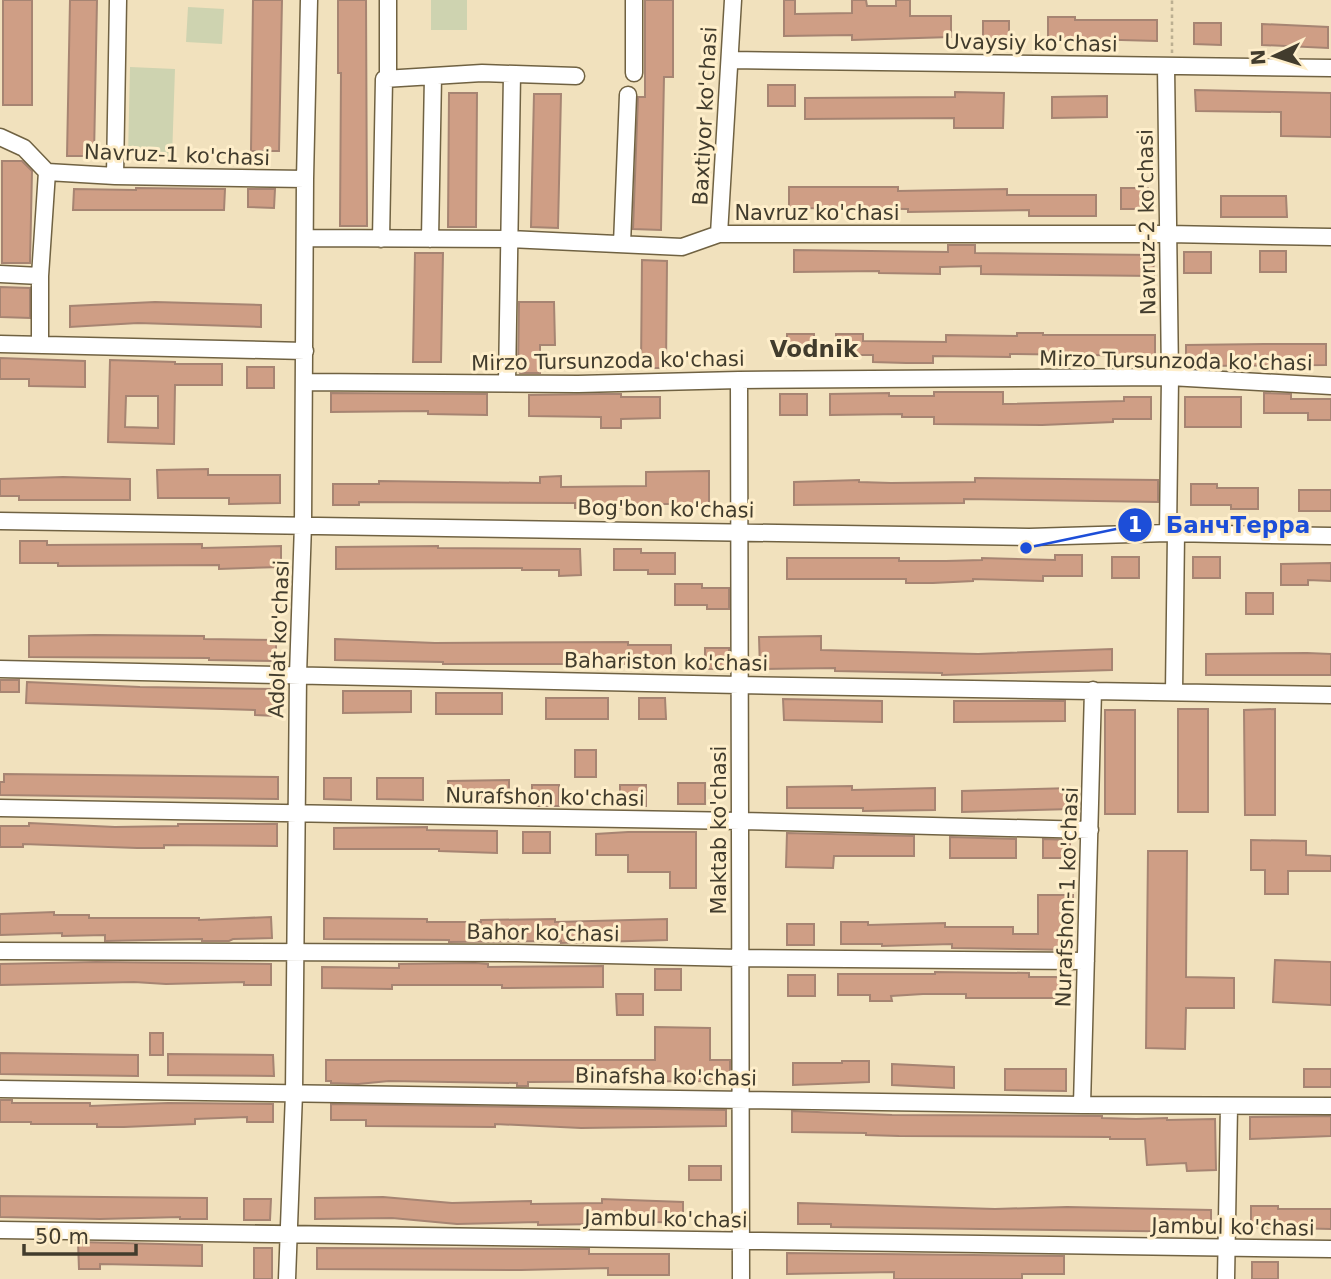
<svg xmlns="http://www.w3.org/2000/svg" width="1331" height="1279" viewBox="0 0 1331 1279" font-family="'DejaVu Sans',sans-serif">
<style>
.green{fill:#ced3b0}
.building{fill:#cf9e85;stroke:#a68472;stroke-width:2;fill-rule:evenodd}
.lines{fill:none;stroke-linecap:round;stroke-linejoin:round}
.street-casing{stroke:#706242;stroke-width:19}
.path{stroke:#bcaf91;stroke-width:2.5;stroke-dasharray:3.5 3.5;stroke-linecap:butt}
.street{stroke:#fff;stroke-width:16}
.labels{text-anchor:middle;stroke-width:6;stroke-linejoin:round;paint-order:stroke}
.street-label{font-size:21px;fill:#423c2d;stroke:#feeeca}
.neighbourhood-label{font-size:23px;font-weight:bold;fill:#423c2d;stroke:#feeeca}
.leader{fill:none;stroke:#1d4ed8;stroke-width:2.5}
.callout-dot{fill:#1d4ed8;stroke:#feeeca;stroke-width:2.5}
.mark-label{font-size:21px;text-anchor:middle;font-weight:bold;fill:#fff}
.callout-label{font-size:23px;text-anchor:middle;font-weight:bold;fill:#1d4ed8;stroke:#feeeca;stroke-width:6;stroke-linejoin:round;paint-order:stroke}
</style>
<rect width="100%" height="100%" fill="#f1e1bd"/>
<path class="green" d="M431,0H467V30H431Z
M188,7L224,9L222,44L186,42Z
M130,67L175,69L172,158L128,157Z"/>
<path class="building" d="M3,0H32V105H3Z
M70,0H97L94,156H67Z
M253,0H282L279,151H251Z
M338,0H366L367,226H340L341,73H338Z
M645,0H673V77H664L661,230L633,229L638,97H645Z
M784,0H795V14L852,13V0H866L867,6H896V0H910V16H951V37L852,40V35L784,36Z
M1048,17H1075V20H1157V41L1048,38Z
M983,21H1009V42H983Z
M1194,23H1221V45L1194,44Z
M1262,24L1328,27V48L1262,45Z
M768,85H795V106H768Z
M1195,90L1331,93V137L1281,136V112L1196,111Z
M955,92L1004,93L1003,128H954V118L805,119V98L955,97Z
M449,93H477L476,227H448Z
M534,94H561L558,228L531,227Z
M1107,96V117L1052,118V97Z
M2,161H22L32,171L30,263H2Z
M789,187H898V191L1007,189V195H1096V216H1029V210L908,212V209L789,208Z
M136,188L225,189L224,210H73L74,189L136,190Z
M1121,188H1148V209H1121Z
M248,189H275L274,208L248,207Z
M1221,196H1286L1287,217H1221Z
M948,245H975V253L1153,255L1154,276L981,274V266L940,267V274L879,273V271L794,272V250L948,252Z
M1260,251H1286V272H1260Z
M1184,252H1211V273H1184Z
M415,253H443L441,362H413Z
M642,260L667,261L666,368H641Z
M0,287L30,288V318L0,317Z
M155,302L261,305V327L138,323L70,327V306Z
M519,302H554L555,345H540V373H520L518,369Z
M1017,333H1043V335H1155V356L1010,354V357L933,356V363H906L873,362V355H836V334H863V341L946,342V335L1017,336Z
M787,334H814V356H787Z
M1264,344H1326V365L1186,366V345Z
M0,358L85,361V387L29,386V379H0Z
M110,360L175,362V364H222V385H175L174,444L108,442ZM126,396H158V428L125,427Z
M247,367H274V388H247Z
M934,392H1003V404L1124,401V397H1151V419H1113V422L1042,425L934,424V417H902V414L830,415V394L889,393V396H934Z
M331,393L487,394V415L428,414V411L331,412Z
M1264,393L1291,394V399H1331V420H1308V413H1264Z
M601,394H621V397H660V418L621,419V428H601V417L529,416V395Z
M780,394H807V415H780Z
M1185,397H1241V427H1185Z
M208,469V475H280V503L229,504V498H158L157,470Z
M709,471V504H637V508H575V503L359,502V505H333V484H379V481L540,483V477L561,476V487L646,486V472Z
M63,477L130,479V500H19V496H0V479Z
M975,478L1158,480V502L964,499V503L794,505V482L859,480V482L891,483L975,482Z
M1191,484H1217V488H1258V509H1231V505H1191Z
M1299,490H1331V511H1299Z
M20,541H47V545L202,544V548L281,546V567L219,569V565L58,566V563H20Z
M438,546V548L580,549L581,575L559,576V570H522V568L336,569V547Z
M614,549H641V553H675V574H648V570H614Z
M1055,555H1082V576H1043V581L973,579V581L933,583H906V579H787V558H899V561H946L982,560V558L1055,560Z
M1112,557H1139V578H1112Z
M1193,557H1220V578H1193Z
M1331,563V581L1308,580V585H1281V564Z
M675,584H702V588H729V609H707V605H675Z
M1246,593H1273V614H1246Z
M95,635L204,636V639L276,640V661L209,660V658L29,657V636Z
M821,636V650L978,654L1112,649V670L942,675V673L835,671V668L760,669L759,637Z
M335,639L435,643L628,642V645H671V666H644V664H443V662L335,660Z
M705,648H729V669H705Z
M1307,653L1331,654V675H1206V654Z
M0,680H19V692H0Z
M27,682L140,687L276,689V716L255,715V710L26,703Z
M343,691H411V712L343,713Z
M436,693H502V714H436Z
M546,698H608V719H546Z
M639,698H665L666,719H639Z
M783,699L882,701V722L784,720Z
M954,701H1065V721L954,722Z
M1178,709H1208V812H1178Z
M1275,709V815H1245L1244,710Z
M1105,710H1135V814H1105Z
M575,750H596V777H575Z
M4,774L278,777V799L0,795V782H4Z
M324,778H351V800L324,799Z
M377,778H423V800L377,799Z
M509,780V802H448V781Z
M678,783H705V804H678Z
M532,785H559V806H532Z
M620,785H646V806H620Z
M852,786V790L935,788V810L863,811V808H787V787Z
M1072,788V809L962,812V791Z
M29,823L115,827L178,826V824H277V846L164,845V848H137L23,844V847H0V826H29Z
M427,827V830L497,831V853L439,851V849H334V828Z
M523,832H550V853H523Z
M628,832H696V888H670V872H628V855H596V834Z
M787,833L914,836V856H834L833,868L786,867Z
M950,837L1016,839V858H950Z
M1043,839L1070,840V858H1043Z
M1251,840L1306,841V855L1331,856V871H1288V894H1265V870H1251Z
M1148,851H1187L1186,977L1234,978V1008H1186L1185,1049L1146,1048Z
M1038,895H1073L1072,950L952,948V944L882,946V944H841V922H868V925L945,923V927H1013V934H1038Z
M54,912V915H89V918H199V920L271,917L272,938L233,939L229,941H202V939L105,941V935L62,936V933L0,935V914Z
M324,918L427,919V922H481V920L555,919V922L667,919V940L561,943V941L449,942V940L324,939Z
M787,924H814V945H787Z
M1275,960L1331,962V1005L1273,1002Z
M96,962L271,964V985H244V982L166,984L134,982L0,985V964Z
M475,963L488,964V967L603,966V987L502,988V985H392V989L322,988V967L399,968V964Z
M655,969H681V990H655Z
M935,972L1029,973V977H1067V998H966V994H923L891,996L892,1001H870V995H838V974H935Z
M788,975H815V996H788Z
M616,994H643V1015H617Z
M655,1027L710,1028V1060H730V1081L528,1082V1086H517V1083L389,1081L358,1084L331,1083V1081H326V1060H655Z
M150,1033H163V1055H150Z
M0,1053L138,1055V1076L0,1074Z
M168,1054L273,1055L274,1076L168,1075Z
M842,1061H869V1082L793,1085V1063H842Z
M892,1064L954,1067V1088L892,1085Z
M1005,1069H1066V1091L1005,1090Z
M1304,1069H1331V1087H1304Z
M0,1100H12V1103H90V1106L168,1103L273,1104V1122H247V1117L195,1119V1124L124,1127H97V1124H31V1122H0Z
M331,1104L726,1110V1126L581,1128L495,1124V1127L366,1126V1120H331Z
M792,1111L892,1115L1102,1116V1118L1136,1119L1167,1118V1120L1215,1119L1216,1170L1187,1171L1186,1163L1147,1165L1145,1139H1110V1137L899,1136L866,1135V1133L792,1132Z
M1331,1116V1136L1250,1139V1117Z
M689,1166H721V1180H689Z
M0,1196L207,1198V1219H180V1217L100,1219L0,1217Z
M383,1197L452,1203L531,1201V1204L602,1203V1199L683,1202V1223L598,1220V1224L538,1225V1222L457,1224L392,1218L315,1219V1198Z
M244,1199H271L270,1220H244Z
M798,1203L995,1209L1067,1207L1211,1210V1232L831,1227V1224H798Z
M1251,1206H1278V1209H1331V1229L1251,1227Z
M78,1242L202,1245V1266L100,1264V1269H79Z
M254,1248H272V1279H254Z
M317,1248L589,1249V1254H669V1275H608V1268L521,1270L317,1269Z
M787,1253L1064,1256V1274H1022V1279H894V1272L787,1274Z
M1252,1262H1278V1279H1252Z"/>
<g class="lines">
<g class="street-casing">
<path id="street" d="M388,0V79
M730,60L1331,68
M1166,66L1170,377L1168,533
M634,73V0
M0,137L24,148L47,172L40,276V345
M47,172L115,176L305,179
M115,176L118,0
M719,234L733,0
M306,238L509,239L682,247L719,234H1168L1331,237
M381,239L384,79L482,73L576,76
M430,239L433,76
M622,244L628,95
M0,274L40,276
M0,344L305,351
M739,380L741,1279
M305,382L578,384L739,380L1170,377L1331,386
M507,383L512,74
M0,521L1029,537L1168,533L1331,536
M0,669L739,685L1331,695
M1174,692L1176,533
M0,808L740,821L1090,830
M0,951L516,953L740,958L1086,961
M0,1089L1082,1105L1331,1106
M1082,1105L1093,690
M0,1230L1331,1249
M287,1279L294,1093L298,675L303,524L305,179L309,0
M1226,1279L1229,1106"/>
</g>
<path class="path" d="M1172,53V0"/>
<use href="#street" class="street"/>
</g>
<g class="labels">
<g class="street-label">
<text transform="translate(1031 43) rotate(1)" y="7">Uvaysiy ko'chasi</text>
<text transform="translate(705 116) rotate(-87)" y="7">Baxtiyor ko'chasi</text>
<text transform="translate(177 155) rotate(2)" y="7">Navruz-1 ko'chasi</text>
<text x="817" y="220">Navruz ko'chasi</text>
<text transform="translate(1147 222) rotate(-91)" y="7">Navruz-2 ko'chasi</text>
<text transform="translate(608 361) rotate(-1)" y="7">Mirzo Tursunzoda ko'chasi</text>
<text transform="translate(1176 361) rotate(1)" y="7">Mirzo Tursunzoda ko'chasi</text>
<text transform="translate(666 509) rotate(1)" y="7">Bog'bon ko'chasi</text>
<text transform="translate(279 639) rotate(-88)" y="7">Adolat ko'chasi</text>
<text transform="translate(666 662) rotate(1)" y="7">Bahariston ko'chasi</text>
<text transform="translate(545 797) rotate(1)" y="7">Nurafshon ko'chasi</text>
<text transform="translate(719 830) rotate(-90)" y="7">Maktab ko'chasi</text>
<text transform="translate(1067 897) rotate(-88)" y="7">Nurafshon-1 ko'chasi</text>
<text transform="translate(543 933) rotate(1)" y="7">Bahor ko'chasi</text>
<text transform="translate(666 1077) rotate(1)" y="7">Binafsha ko'chasi</text>
<text transform="translate(666 1219) rotate(1)" y="7">Jambul ko'chasi</text>
<text transform="translate(1233 1227) rotate(1)" y="7">Jambul ko'chasi</text>
</g>
<g class="neighbourhood-label">
<text x="814" y="357">Vodnik</text>
</g>
</g>
<path class="leader" d="M1026 548L1135 525"/>
<g class="callout-dot">
<circle cx="1026" cy="548" r="7"/>
<circle cx="1135" cy="525" r="18"/>
</g>
<g class="mark-label">
<text x="1135" y="532">1</text>
</g>
<g class="callout-label">
<text x="1238" y="533">БанчТерра</text>
</g>
<g transform="translate(1275 56) rotate(266)" stroke="#feeeca" stroke-width="5" paint-order="stroke">
<path d="M0-5L12 26L0 18L-12 26Z" fill="#423c2d"/>
<text y="-10" font-size="19" font-weight="bold" text-anchor="middle" fill="#423c2d">N</text>
</g>
<path d="M24 1244v10h112v-10" fill="none" stroke="#423c2d" stroke-width="3.5"/>
<text x="35" y="1244" font-size="21" fill="#423c2d" stroke="#feeeca" stroke-width="5" paint-order="stroke">50 m</text>
</svg>
